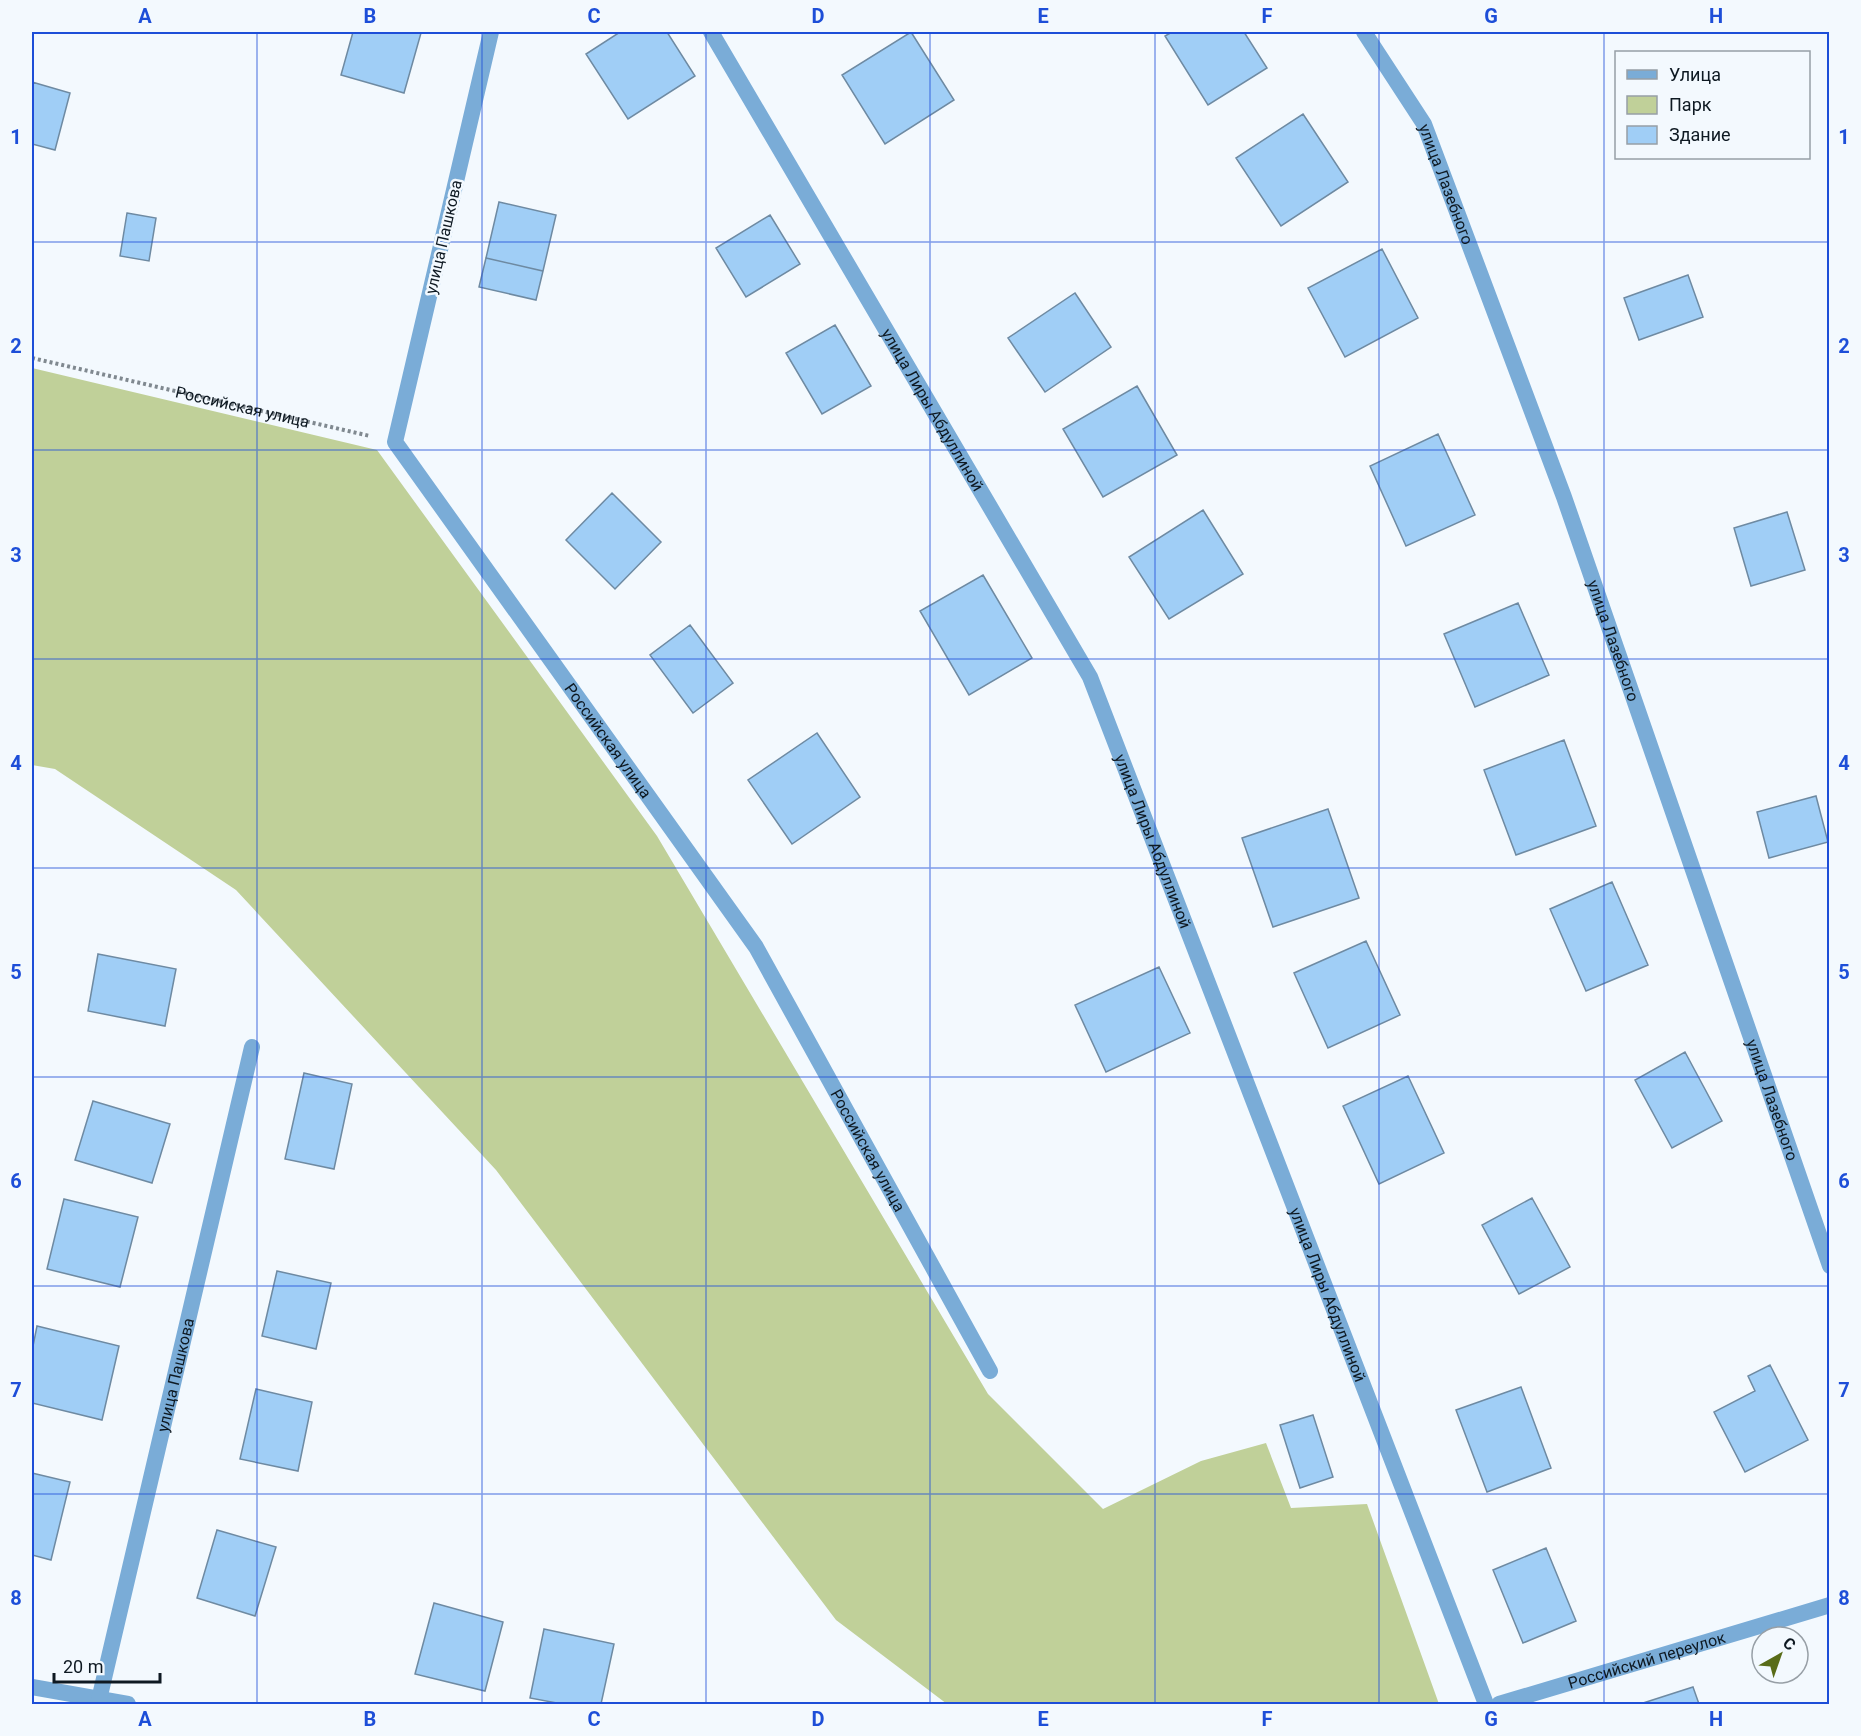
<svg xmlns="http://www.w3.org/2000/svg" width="1861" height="1736" viewBox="0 0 1861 1736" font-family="Roboto,sans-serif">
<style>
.green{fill:#c0d099}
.building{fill:#a0cef6;stroke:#6e8aa2;stroke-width:1.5}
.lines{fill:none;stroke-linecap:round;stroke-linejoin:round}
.path{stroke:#808990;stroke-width:4;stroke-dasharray:3 3;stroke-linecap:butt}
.service{stroke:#7aacd7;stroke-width:16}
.minor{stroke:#7aacd7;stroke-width:16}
.grid{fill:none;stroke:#1d4ed8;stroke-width:1.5;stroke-opacity:0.55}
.labels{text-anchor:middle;stroke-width:5;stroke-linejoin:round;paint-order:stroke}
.street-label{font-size:16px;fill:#0e1922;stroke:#f3f9fe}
.neatline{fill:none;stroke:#1d4ed8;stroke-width:2}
.grid-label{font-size:20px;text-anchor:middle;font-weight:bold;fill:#1d4ed8}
</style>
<rect width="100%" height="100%" fill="#f3f9fe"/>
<path class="green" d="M32,368L377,450L657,836L988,1394L1103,1509L1201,1461L1266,1443L1291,1508L1367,1504L1439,1704H947L836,1620L496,1170L236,890L55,769L32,765Z"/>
<path class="building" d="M353,32L421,33L404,93L341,75Z
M620,32H667L695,76L628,119L586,54Z
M911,32L954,100L885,144L842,75Z
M1172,32H1244L1267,68L1208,105L1165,36Z
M32,82L70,93L55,150L32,144Z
M1303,114L1348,182L1281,226L1236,158Z
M499,202L556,215L543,271L486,258Z
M127,213L156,218L149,261L120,256Z
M770,215L800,264L746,297L716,248Z
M1382,249L1418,318L1345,357L1308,288Z
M486,258L543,271L536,300L479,287Z
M1688,275L1703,317L1639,340L1624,298Z
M1075,293L1111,347L1045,392L1008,338Z
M835,325L871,386L822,414L786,353Z
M1137,386L1177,455L1103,497L1063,429Z
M1438,434L1475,515L1406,546L1370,466Z
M612,493L661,542L615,589L566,540Z
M1203,510L1243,574L1169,619L1129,557Z
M1787,512L1805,570L1751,586L1734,528Z
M983,575L1032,658L969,695L920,611Z
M1518,603L1549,675L1475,707L1444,634Z
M690,625L733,683L693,713L650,655Z
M817,733L860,797L792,844L748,780Z
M1564,740L1596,826L1516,855L1484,770Z
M1816,796L1828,842L1769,858L1757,812Z
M1328,809L1359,898L1273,927L1242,838Z
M1612,882L1648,965L1586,991L1550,909Z
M1366,941L1400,1015L1328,1048L1294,973Z
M98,954L176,969L165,1026L88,1011Z
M1159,967L1190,1033L1106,1072L1075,1005Z
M1685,1052L1722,1121L1672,1148L1635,1080Z
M304,1073L352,1084L334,1169L285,1159Z
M1408,1076L1444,1153L1379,1184L1343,1106Z
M93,1101L170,1124L152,1183L75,1160Z
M1532,1198L1570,1267L1519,1294L1482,1225Z
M64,1199L138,1217L120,1287L47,1269Z
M277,1271L331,1283L316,1349L262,1336Z
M37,1326L119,1346L102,1420L32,1403V1351Z
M1770,1365L1808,1440L1745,1472L1714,1412L1755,1391L1748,1376Z
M1521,1387L1551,1468L1487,1492L1456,1410Z
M256,1389L312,1402L298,1471L240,1459Z
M1313,1415L1333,1477L1300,1488L1280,1425Z
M32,1473L70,1482L51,1560L32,1555Z
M217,1530L276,1547L255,1616L197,1598Z
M1546,1548L1576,1621L1523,1643L1493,1570Z
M434,1603L503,1622L485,1691L415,1674Z
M544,1629L614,1644L601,1704H562L530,1698Z
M1693,1687L1699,1704H1640Z"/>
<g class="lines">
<path class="path" id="s1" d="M32,358L370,436"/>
<path class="service" id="s2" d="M1499,1704L1830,1605"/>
<g class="minor">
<path id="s3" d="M491,32L395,442L756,947L990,1371"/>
<path id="s4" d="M711,32L1090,677L1486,1704"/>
<path id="s5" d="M1364,32L1424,124L1564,497L1830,1266"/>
<path d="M32,1687L128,1704"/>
<path id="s6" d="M98,1704L252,1047"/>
</g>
</g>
<path class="grid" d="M257,32V1704M482,32V1704M706,32V1704M930,32V1704M1155,32V1704M1379,32V1704M1604,32V1704M32,242H1830M32,450H1830M32,659H1830M32,868H1830M32,1077H1830M32,1286H1830M32,1494H1830"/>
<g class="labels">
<g class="street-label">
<text dy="6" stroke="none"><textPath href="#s5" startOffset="174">улица Лазебного</textPath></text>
<text transform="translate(443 237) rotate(-77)" y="6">улица Пашкова</text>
<text dy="6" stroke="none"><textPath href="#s1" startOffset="216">Российская улица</textPath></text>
<text dy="6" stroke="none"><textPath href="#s4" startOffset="438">улица Лиры Абдуллиной</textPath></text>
<text dy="6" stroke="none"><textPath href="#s5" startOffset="660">улица Лазебного</textPath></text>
<text dy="6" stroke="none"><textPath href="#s3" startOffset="788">Российская улица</textPath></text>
<text dy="6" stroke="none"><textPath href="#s4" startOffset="924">улица Лиры Абдуллиной</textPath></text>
<text dy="6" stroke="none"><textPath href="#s5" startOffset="1146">улица Лазебного</textPath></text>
<text dy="6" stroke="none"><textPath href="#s3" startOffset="1274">Российская улица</textPath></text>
<text dy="6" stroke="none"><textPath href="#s4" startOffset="1410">улица Лиры Абдуллиной</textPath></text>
<text dy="6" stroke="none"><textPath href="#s6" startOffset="338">улица Пашкова</textPath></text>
<text dy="6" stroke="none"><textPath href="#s2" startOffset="154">Российский переулок</textPath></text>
</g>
</g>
<rect width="1861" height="1736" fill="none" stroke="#f3f9fe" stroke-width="66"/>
<rect x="1615" y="51" width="195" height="108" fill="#f3f9fe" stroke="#979fa6" stroke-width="1.5"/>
<rect x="1627" y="70" width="30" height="9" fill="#7aacd7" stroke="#979fa6" stroke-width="1.5"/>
<text x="1669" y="81" font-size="18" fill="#0e1922">Улица</text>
<rect x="1627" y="96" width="30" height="18" fill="#c0d099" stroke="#979fa6" stroke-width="1.5"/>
<text x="1669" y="111" font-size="18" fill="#0e1922">Парк</text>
<rect x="1627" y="126" width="30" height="18" fill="#a0cef6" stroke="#979fa6" stroke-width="1.5"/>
<text x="1669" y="141" font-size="18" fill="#0e1922">Здание</text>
<g transform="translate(1780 1655) rotate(40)"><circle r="28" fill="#f3f9fe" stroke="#979fa6" stroke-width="1.5"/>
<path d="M0-4.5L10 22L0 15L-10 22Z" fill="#596c18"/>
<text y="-9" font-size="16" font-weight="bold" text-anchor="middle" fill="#0e1922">С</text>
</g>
<path d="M54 1673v9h106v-9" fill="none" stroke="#0e1922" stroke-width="3"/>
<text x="63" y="1673" font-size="18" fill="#0e1922" stroke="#f3f9fe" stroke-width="4.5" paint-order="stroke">20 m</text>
<rect x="33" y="33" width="1795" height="1670" class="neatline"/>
<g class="grid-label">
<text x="145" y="23">A</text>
<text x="370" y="23">B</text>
<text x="594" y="23">C</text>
<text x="818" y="23">D</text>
<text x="1043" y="23">E</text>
<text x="1267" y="23">F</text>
<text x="1491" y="23">G</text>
<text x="1716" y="23">H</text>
<text x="16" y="144">1</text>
<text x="1844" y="144">1</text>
<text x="16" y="353">2</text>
<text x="1844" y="353">2</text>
<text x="16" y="562">3</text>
<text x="1844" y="562">3</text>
<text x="16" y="770">4</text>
<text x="1844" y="770">4</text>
<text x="16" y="979">5</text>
<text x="1844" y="979">5</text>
<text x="16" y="1188">6</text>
<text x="1844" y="1188">6</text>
<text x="16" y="1397">7</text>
<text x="1844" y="1397">7</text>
<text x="16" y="1605">8</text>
<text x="1844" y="1605">8</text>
<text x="145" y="1726">A</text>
<text x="370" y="1726">B</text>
<text x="594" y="1726">C</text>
<text x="818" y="1726">D</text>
<text x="1043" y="1726">E</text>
<text x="1267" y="1726">F</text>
<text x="1491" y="1726">G</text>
<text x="1716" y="1726">H</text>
</g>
</svg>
